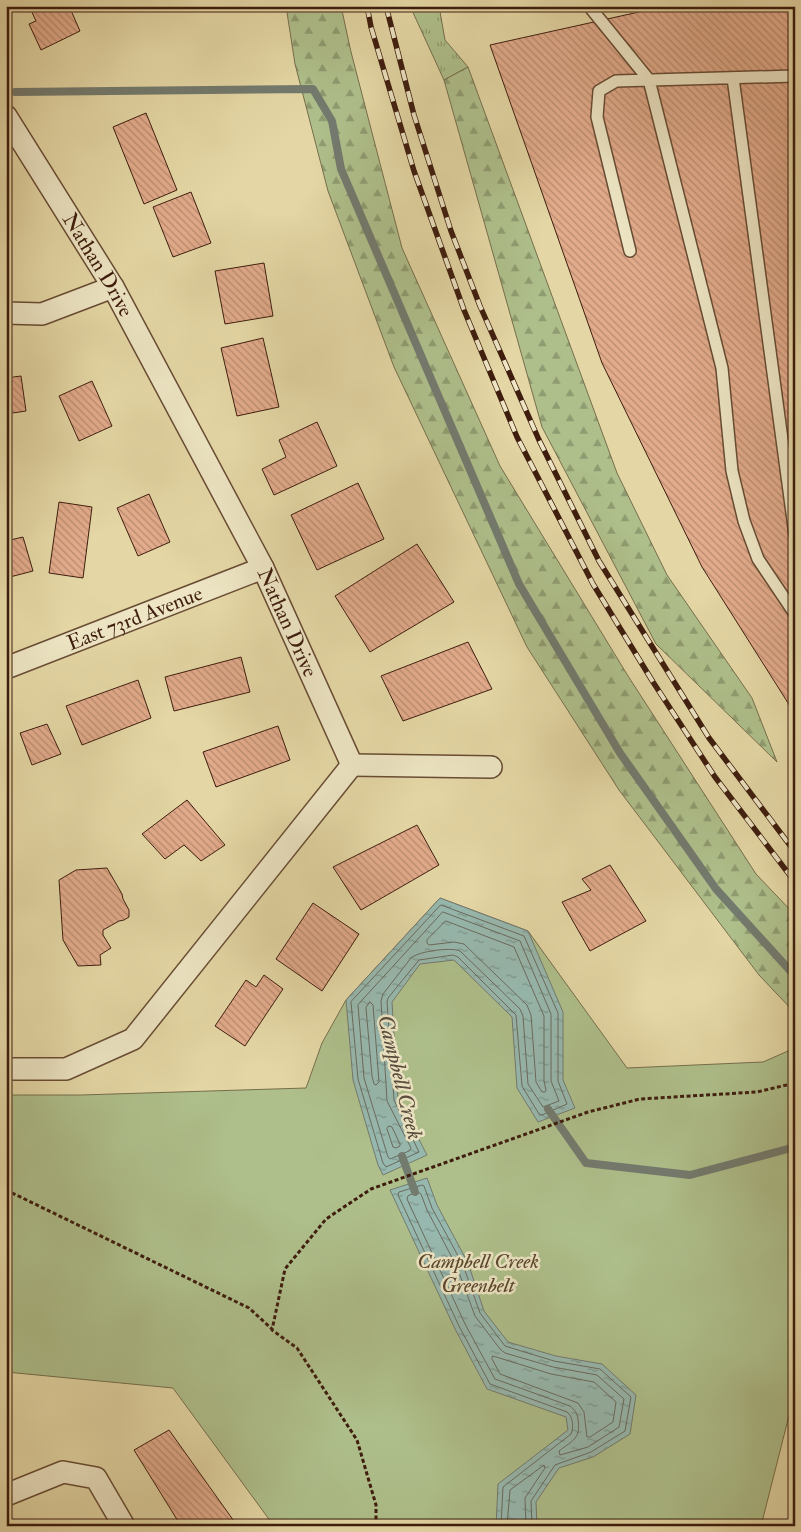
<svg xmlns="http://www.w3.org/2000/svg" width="801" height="1532" viewBox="0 0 801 1532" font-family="'IM FELL Double Pica',serif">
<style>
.grass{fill:url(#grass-tufts);stroke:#766e4c}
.forest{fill:url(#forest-firs);stroke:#766e4c}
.park{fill:#aebf8b;stroke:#766e4c}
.water{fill:url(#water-ripples);stroke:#737a6e}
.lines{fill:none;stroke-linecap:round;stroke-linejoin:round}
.shore{stroke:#6a6a5e;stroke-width:1}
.stream{stroke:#737a6e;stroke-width:8}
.building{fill:url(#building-back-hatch);stroke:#3e1d0e}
.lane-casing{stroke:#684c34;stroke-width:14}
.street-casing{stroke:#684c34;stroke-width:24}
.path{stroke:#3e1d0e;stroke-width:3;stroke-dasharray:4 2.5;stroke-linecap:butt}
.lane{stroke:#ede5c4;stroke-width:11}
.street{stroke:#ede5c4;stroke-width:21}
.rail-casing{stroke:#3e1d0e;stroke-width:5.5}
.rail{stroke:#ede5c4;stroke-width:4;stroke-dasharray:11;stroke-linecap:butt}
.labels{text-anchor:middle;stroke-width:5;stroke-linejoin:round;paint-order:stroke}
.street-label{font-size:21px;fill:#3e1d0e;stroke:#ede5c4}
.park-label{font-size:21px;font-style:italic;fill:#5a462d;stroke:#ede5c4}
.water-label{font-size:22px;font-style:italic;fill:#594c3e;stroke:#ede5c4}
</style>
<defs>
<pattern id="grass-tufts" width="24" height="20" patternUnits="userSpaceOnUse" patternTransform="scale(1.25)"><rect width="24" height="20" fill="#aebf8b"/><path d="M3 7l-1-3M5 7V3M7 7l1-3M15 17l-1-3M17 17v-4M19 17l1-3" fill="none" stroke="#8f9b70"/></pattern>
<pattern id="forest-firs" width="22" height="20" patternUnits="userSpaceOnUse" patternTransform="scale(1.25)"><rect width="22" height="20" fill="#aebf8b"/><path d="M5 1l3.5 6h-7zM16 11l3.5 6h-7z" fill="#8f9b70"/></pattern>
<pattern id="water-ripples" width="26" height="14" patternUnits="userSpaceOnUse" patternTransform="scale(1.25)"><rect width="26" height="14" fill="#97b8ae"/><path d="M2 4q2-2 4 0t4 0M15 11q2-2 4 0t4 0" fill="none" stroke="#7d958c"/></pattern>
<pattern id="building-back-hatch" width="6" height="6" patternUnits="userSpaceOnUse" patternTransform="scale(1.25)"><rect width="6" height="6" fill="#e2ab8b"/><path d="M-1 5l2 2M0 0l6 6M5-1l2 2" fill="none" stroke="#b98b70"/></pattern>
</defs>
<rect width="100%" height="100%" fill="#e4d7a5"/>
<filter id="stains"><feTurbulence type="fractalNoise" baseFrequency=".004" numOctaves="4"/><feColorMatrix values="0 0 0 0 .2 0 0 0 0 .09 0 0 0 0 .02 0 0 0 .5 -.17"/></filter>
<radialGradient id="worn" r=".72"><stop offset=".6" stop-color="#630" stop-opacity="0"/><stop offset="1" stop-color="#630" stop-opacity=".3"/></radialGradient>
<path class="grass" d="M410,6H439L445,40L468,67L444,80Z"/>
<path class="forest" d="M286,6H341L351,52L402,248L500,466L628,676L756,874L795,915V1013L759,975L619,790L527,647L394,367L328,191L295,64Z
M468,67L617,473L667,575L752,698L777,762L656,644L542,427L444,80Z"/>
<path class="park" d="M440,898L528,931L627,1068L763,1062L795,1048V1392L761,1526H271V1522L173,1388L6,1372V1095H81L306,1088L322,1043L346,1000Z"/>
<path class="water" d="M440,898L528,931L563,1012V1080L575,1108L538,1122L517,1088L512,1017L454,960L420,964L392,1002L398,1099L427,1155L383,1175L378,1165L353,1080L346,1000Z
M427,1178L437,1205L468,1263L484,1311L508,1342L556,1356L602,1364L636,1395L630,1434L593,1457L559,1468L536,1502L537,1526H496L498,1484L568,1430L566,1417L487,1389L455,1329L390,1190Z"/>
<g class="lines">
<path class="shore" d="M441,905L524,936L558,1013V1081L567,1104L542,1115L539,1114L522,1086L516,1015L458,957L453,955L419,960L388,998L387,1002L394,1100L419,1152L386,1167L383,1163L358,1079L351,1002Z
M443,912L520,941L551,1014V1081L559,1101L543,1107L528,1084L523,1016L520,1009L460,951C451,947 419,951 411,958L383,994L381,1001L387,1101L411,1148L409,1151L390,1159L388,1157L364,1078L358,1005Z
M446,921L514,947L544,1016V1081L546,1090L545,1092H542L536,1082L531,1015L527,1005L464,944L454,942L429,945L427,943V940Z
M370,1002L373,1005L379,1082L376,1085L374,1084L372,1076L366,1008Z
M389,1126L392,1127L400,1144V1146L396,1148L393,1147L387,1129Z
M418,1192L421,1194L427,1210L457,1267L475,1316L500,1349L505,1353L553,1367L597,1375L624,1399L619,1427L588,1447L560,1455L559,1451C573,1440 581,1439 578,1419C577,1413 575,1410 570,1406L495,1379L465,1324L407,1199L408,1196Z
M493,1356L551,1374L594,1382L616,1402L613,1422L590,1437H587L584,1412L578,1403L500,1374L492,1359Z
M501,1526L503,1487L571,1434C574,1428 573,1416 567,1412L490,1384L459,1326L398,1195L399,1192L422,1185L424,1186L432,1208L463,1265L480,1313L505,1346L554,1361L600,1369L631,1397L625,1431L591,1452L555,1465L531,1501L532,1526
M507,1526L510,1490L544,1465L545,1468L525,1498L526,1526"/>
<path class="stream" d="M15,92L313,89L332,121L341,169L519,584L620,753L716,889L795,976
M548,1109L586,1163L690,1175L795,1147
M402,1156L415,1192"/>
</g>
<path class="building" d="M29,6H69L80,31L41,50L29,24L36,21Z
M666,6H795V714L702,567L602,363L490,45Z
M146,113L177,190L144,204L113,127Z
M191,192L211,243L173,257L153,207Z
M264,263L273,316L225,324L215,271Z
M263,338L279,407L237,416L221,348Z
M21,376L26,411L6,414V378Z
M92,381L112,426L79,441L59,396Z
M317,422L337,466L274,495L262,469L286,457L279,440Z
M358,483L384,539L317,570L291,515Z
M149,494L170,542L138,556L117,508Z
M59,502L92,507L83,578L49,573Z
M23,537L33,571L6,578V541Z
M417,544L454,602L370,652L335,596Z
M468,642L492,689L403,721L381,676Z
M241,657L250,692L174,711L165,677Z
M138,680L151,718L82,745L66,706Z
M47,724L61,754L32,765L20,733Z
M278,726L290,760L216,787L203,752Z
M187,800L225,845L201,861L184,845L165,859L142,834Z
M417,825L439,865L361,910L333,867Z
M610,865L646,921L590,951L562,902L591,890L582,879Z
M107,868L122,894L123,899L129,910V917L124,920L119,921L103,930V935L111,948L100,955L101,965L78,966L63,940L59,880L76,870Z
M313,903L359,934L322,991L276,959Z
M264,975L283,989L245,1046L215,1026L246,980L256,987Z
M169,1430L236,1524L233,1526H181L134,1450Z"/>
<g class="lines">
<g class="lane-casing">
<path id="lane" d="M589,6L649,80L722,368L732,471L744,521L758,559L795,614
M733,78L795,535
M630,251L597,117L599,91L616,81L795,76"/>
</g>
<g class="street-casing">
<g id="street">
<path id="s1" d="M6,116L113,287L263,568L352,765"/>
<path d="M6,313L42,314L113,287"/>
<path id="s2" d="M6,668L263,568"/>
<path d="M352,765L491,767"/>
<path d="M6,1069H66L133,1039L352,765"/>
<path d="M6,1495L63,1472L96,1478L124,1526"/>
</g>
</g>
<path class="path" d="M6,1190L249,1308L272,1329
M376,1526V1505L357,1440L297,1348L272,1330L285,1269L326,1219L371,1189L588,1112L640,1099L757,1092L795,1083"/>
<use href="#lane" class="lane"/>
<use href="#street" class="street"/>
<g class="rail-casing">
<path id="rail" d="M367,6L371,27L414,171L464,310L517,437L593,584L653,682L715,777L795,882
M386,6L414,115L451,231L480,306L539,440L599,561L709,738L795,852"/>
</g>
<use href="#rail" class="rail"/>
</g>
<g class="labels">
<g class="street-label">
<text dy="7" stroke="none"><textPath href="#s1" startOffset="175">Nathan Drive</textPath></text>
<text dy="7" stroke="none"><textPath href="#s2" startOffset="138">East 73rd Avenue</textPath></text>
<text dy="7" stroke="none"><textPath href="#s1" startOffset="580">Nathan Drive</textPath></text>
</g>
<g class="park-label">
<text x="478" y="1268">Campbell Creek<tspan x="478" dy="24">Greenbelt</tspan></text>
</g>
<g class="water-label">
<text transform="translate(401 1077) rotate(76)" y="8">Campbell Creek</text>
</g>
</g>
<rect width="801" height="1532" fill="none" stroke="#e4d7a5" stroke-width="25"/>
<rect x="8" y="8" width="786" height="1517" fill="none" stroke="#3e1d0e" stroke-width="2.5"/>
<rect x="12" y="12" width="776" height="1507" fill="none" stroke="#3e1d0e"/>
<rect width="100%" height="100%" filter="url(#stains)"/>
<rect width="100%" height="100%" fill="url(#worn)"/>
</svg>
